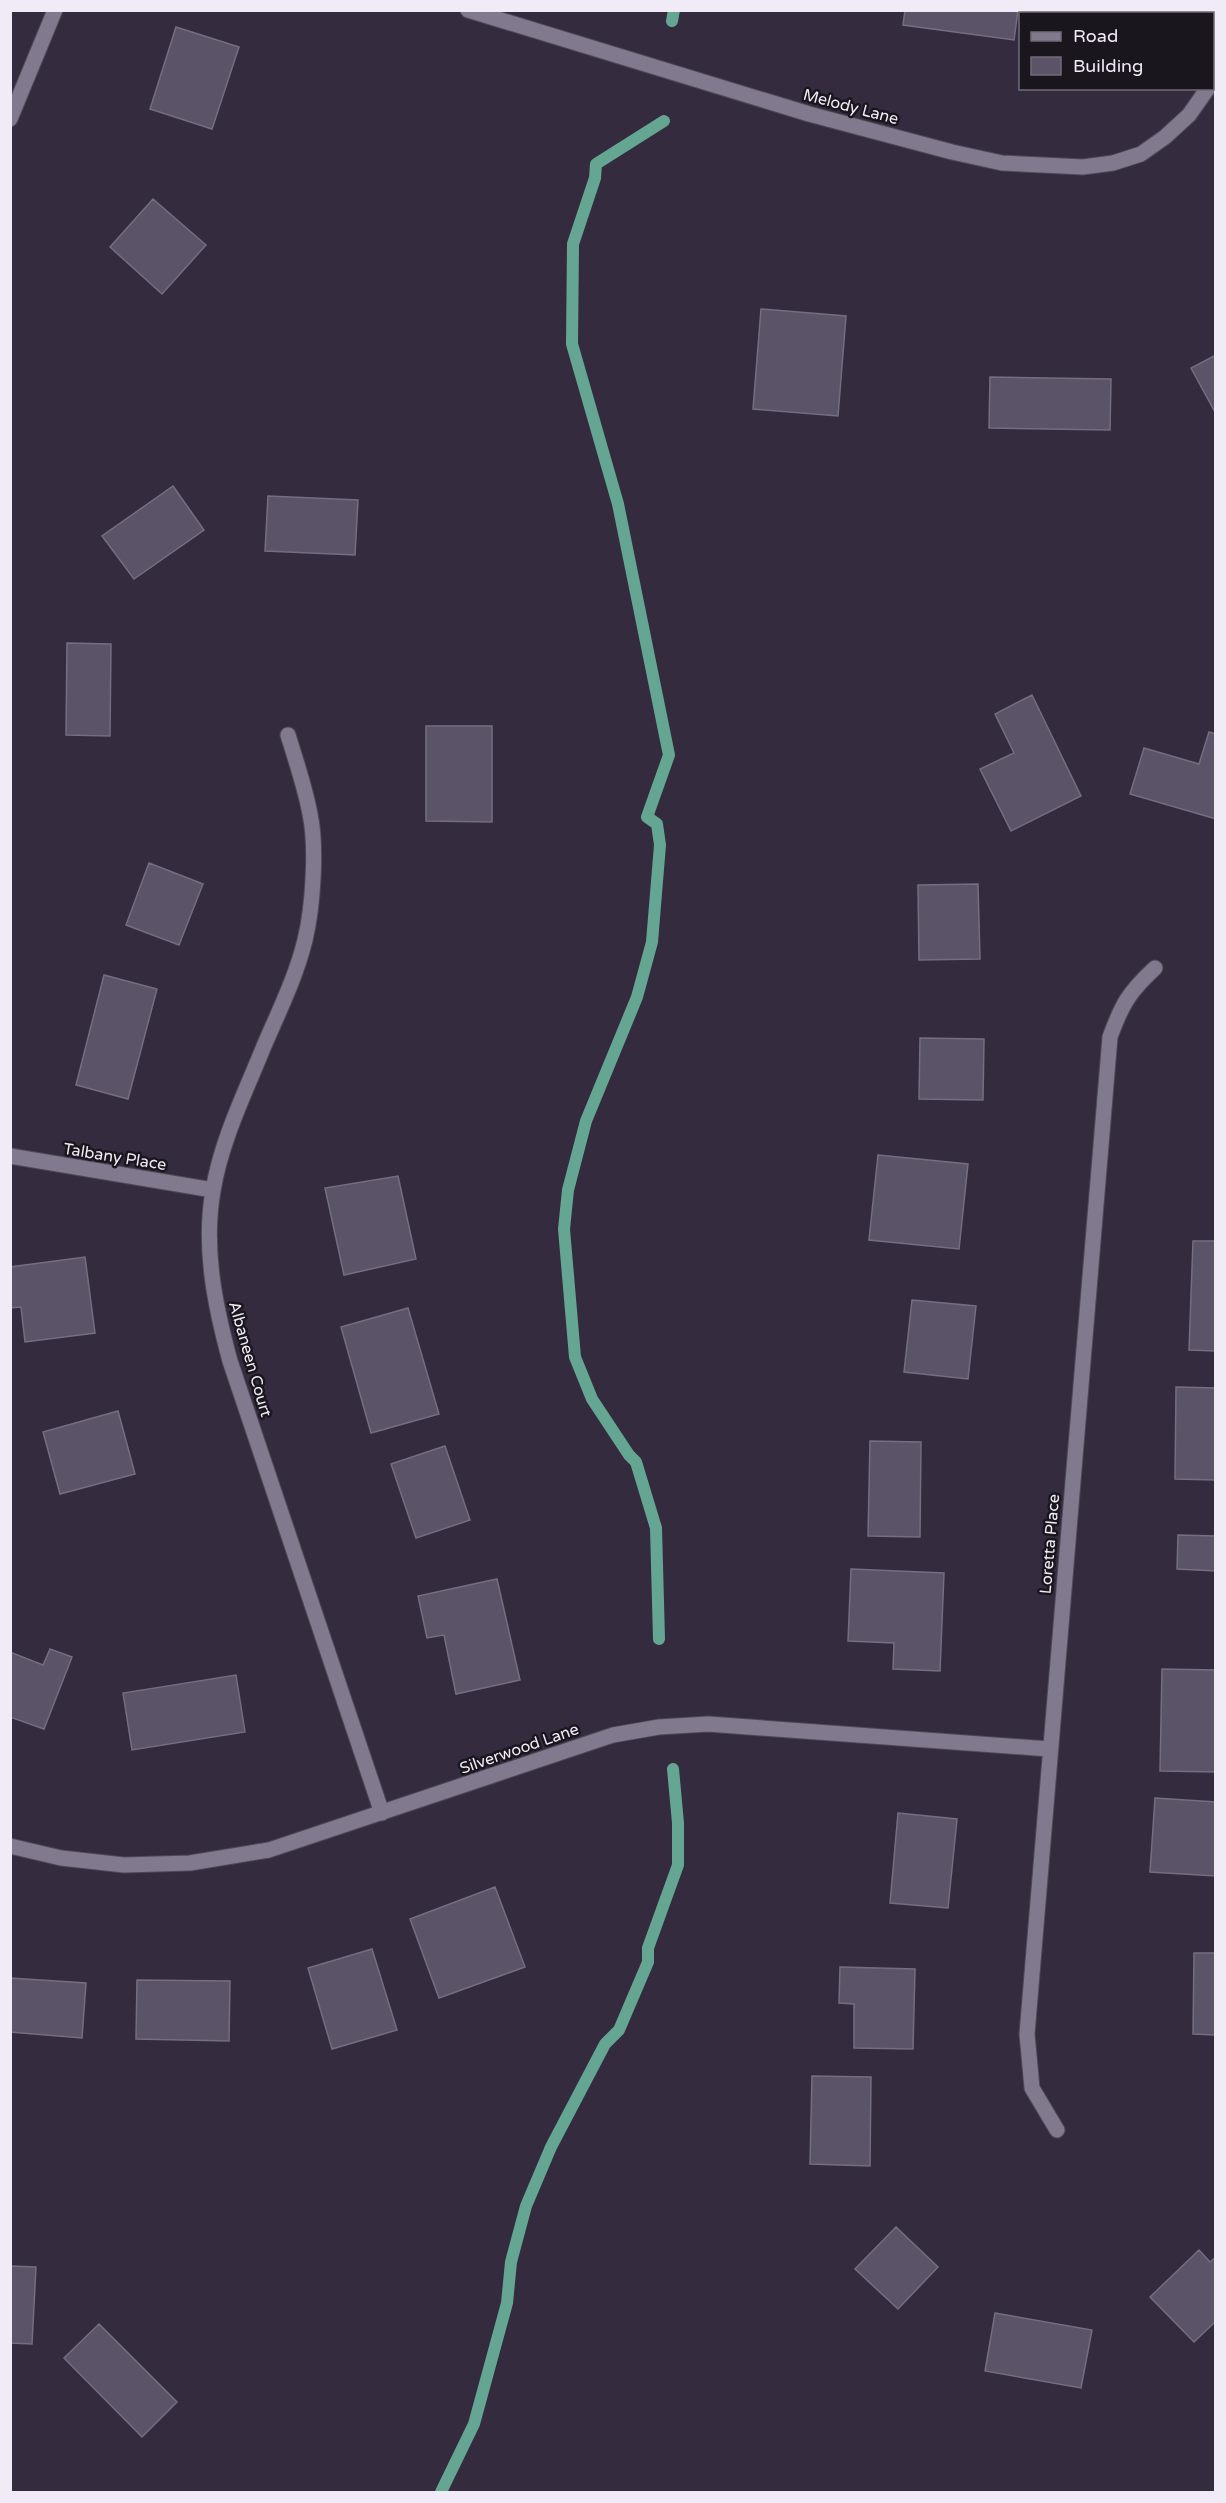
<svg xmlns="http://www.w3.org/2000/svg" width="1226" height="2503" viewBox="0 0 1226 2503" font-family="'Varela Round',sans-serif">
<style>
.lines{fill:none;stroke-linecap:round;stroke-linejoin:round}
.stream{stroke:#65a692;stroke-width:12}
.building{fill:#5b5367;stroke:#756d82;stroke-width:1.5}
.minor-casing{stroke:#4e4857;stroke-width:17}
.minor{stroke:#81798e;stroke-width:15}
.labels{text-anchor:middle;stroke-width:5;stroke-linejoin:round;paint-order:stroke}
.street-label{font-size:16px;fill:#f0ebf7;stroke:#1a161e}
</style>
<rect width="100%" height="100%" fill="#342c3e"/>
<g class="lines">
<path class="stream" d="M672,21L674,10
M659,1639L656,1528L636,1462L629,1455L592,1399L575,1357L564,1229L568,1190L586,1121L637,997L652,942L660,845L657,824L647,817L669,755L618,504L572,344L573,244L595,178L596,164L664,121
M441,2492L474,2424L507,2303L511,2262L526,2206L551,2147L605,2044L619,2030L648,1962V1948L678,1865V1823L673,1769"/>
</g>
<path class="building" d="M905,10H1018L1014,40L903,25Z
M176,27L239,47L212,129L150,109Z
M153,199L206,245L162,294L110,247Z
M761,309L846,316L838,416L753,409Z
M1216,355V414L1191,368Z
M990,377L1111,379L1110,430L989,428Z
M173,486L204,530L134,579L102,536Z
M268,496L358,500L355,555L265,551Z
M67,643L111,644L110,736L66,735Z
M1032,695L1081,796L1011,831L980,769L1014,753L995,714Z
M426,726H492V822L426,821Z
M1209,732L1216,734V819L1130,794L1144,748L1199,764Z
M149,863L203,884L179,945L126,925Z
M978,884L980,959L919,960L918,885Z
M104,975L157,989L128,1099L76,1085Z
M920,1038L984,1039L983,1100L919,1099Z
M878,1155L968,1164L959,1249L869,1240Z
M398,1176L416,1259L344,1275L325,1188Z
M1193,1241H1216V1351L1189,1350Z
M85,1257L95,1333L25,1342L21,1307L10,1308V1267Z
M912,1300L976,1306L968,1379L904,1372Z
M408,1308L439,1414L371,1433L341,1327Z
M1176,1387L1216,1388V1480L1175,1479Z
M118,1411L135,1474L60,1494L43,1432Z
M870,1441L921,1442L920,1537L868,1536Z
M445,1446L470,1520L416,1538L391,1464Z
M1178,1535L1216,1536V1571L1177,1569Z
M851,1569L944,1573L940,1671L893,1669L894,1643L848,1641Z
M497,1579L520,1680L456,1694L444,1635L427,1638L418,1596Z
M50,1649L72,1657L44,1729L10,1717V1652L43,1665Z
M1162,1669L1216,1670V1772L1160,1771Z
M236,1675L245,1732L132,1750L123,1693Z
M1155,1798L1216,1802V1876L1150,1872Z
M898,1813L957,1819L948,1908L890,1903Z
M495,1887L525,1967L439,1998L410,1919Z
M372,1949L397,2030L332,2049L308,1968Z
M1194,1953H1216V2035L1193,2034Z
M840,1967L915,1969L913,2049L854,2048V2004L839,2003Z
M10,1978L86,1983L82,2038L10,2032Z
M137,1980L230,1981L229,2041L136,2039Z
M812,2076L871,2077L870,2166L810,2164Z
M896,2227L938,2267L898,2309L855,2269Z
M1199,2250L1210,2262L1216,2257V2321L1194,2342L1150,2297Z
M10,2266L36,2267L32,2344L10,2343Z
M995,2313L1092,2330L1081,2388L985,2371Z
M99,2324L177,2402L142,2437L64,2358Z"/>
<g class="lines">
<g class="minor-casing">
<path id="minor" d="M468,10L809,114L952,152L1002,163L1083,167L1113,163L1141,154L1165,137L1189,115L1208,88
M1212,78L1216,70
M10,119L55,10
M288,735C296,761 305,787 310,814C317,847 313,907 305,940C296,977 279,1011 264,1046C245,1093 221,1141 213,1191C203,1248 215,1306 230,1361L382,1813
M10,1156L213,1190
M10,1846L61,1858L124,1865L190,1863L269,1850L613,1735L659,1727L708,1724L1049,1749
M1057,2130L1032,2088L1027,2034L1110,1037C1122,1004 1129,992 1155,968"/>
</g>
<use href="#minor" class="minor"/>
</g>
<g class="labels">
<g class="street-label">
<text transform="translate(851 106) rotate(15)" y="6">Melody Lane</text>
<text transform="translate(115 1156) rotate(9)" y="6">Talbany Place</text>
<text transform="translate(251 1359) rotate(74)" y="6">Albaneen Court</text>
<text transform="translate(1049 1544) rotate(-85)" y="6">Loretta Place</text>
<text transform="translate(519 1748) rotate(-19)" y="6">Silverwood Lane</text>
</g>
</g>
<rect width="1226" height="2503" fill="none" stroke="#f0ebf7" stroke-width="24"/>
<rect x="1019" y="12" width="195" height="78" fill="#1a161e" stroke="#706b75" stroke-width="1.5"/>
<rect x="1031" y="32" width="30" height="9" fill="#81798e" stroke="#706b75" stroke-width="1.5"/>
<text x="1073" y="42" font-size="18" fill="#f0ebf7">Road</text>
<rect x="1031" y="57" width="30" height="18" fill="#5b5367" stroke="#706b75" stroke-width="1.5"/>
<text x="1073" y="72" font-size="18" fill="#f0ebf7">Building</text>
</svg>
